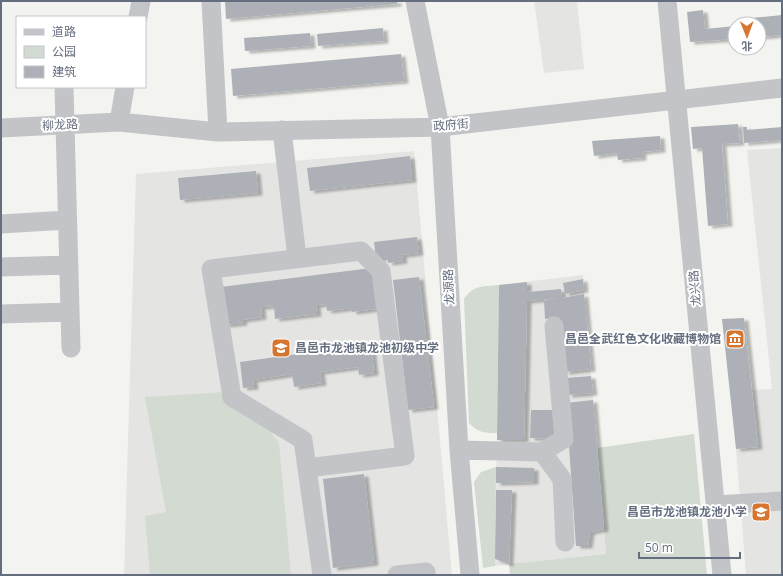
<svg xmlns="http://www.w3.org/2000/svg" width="783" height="576" viewBox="0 0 783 576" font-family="'Open Sans','Noto Sans SC',sans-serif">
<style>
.built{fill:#e4e4e3}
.green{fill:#d3dad1}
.building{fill:#adb1b7;filter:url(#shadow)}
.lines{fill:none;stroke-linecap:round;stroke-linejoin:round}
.minor{stroke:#c2c4c8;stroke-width:19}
.labels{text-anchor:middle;stroke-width:4;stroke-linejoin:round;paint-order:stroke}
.street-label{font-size:12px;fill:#656e7f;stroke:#fff}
.poi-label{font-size:12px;font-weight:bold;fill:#656e7f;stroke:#fff;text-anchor:end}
</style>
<defs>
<filter id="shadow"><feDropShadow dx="4.5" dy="2.5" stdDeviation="1" flood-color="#0004"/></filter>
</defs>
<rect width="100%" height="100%" fill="#f3f4f0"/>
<path class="built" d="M534,1H577L584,69L544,73Z
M782,148V575H746L736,449L758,447L752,390L772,389L747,150Z
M414,151L452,575H124L136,174Z
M583,275L606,554L495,566L499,285Z"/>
<path class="green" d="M499,285L497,433C484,433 479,433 469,423L464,299C474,284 483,287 499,285Z
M225,392L264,423L279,443L291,575H150L145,516L166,512L145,397Z
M694,434L707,575H510L509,564L606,554L597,448Z
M496,467L495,566L483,568L474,482L481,472Z"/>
<path class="building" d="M225,1H397V4L226,19Z
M703,10L705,29L735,26V39L690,42L687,12Z
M782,15V35L759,37V24H743L742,19Z
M383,28L384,41L318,46L317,34Z
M310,33L311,46L245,51L244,38Z
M401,54L404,81L233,96L231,69Z
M738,124L740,143L722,144L728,224L708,226L702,148L693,149L691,127Z
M743,127H747V130L782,127V140L744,143Z
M660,136L661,150L642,152V158L618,160L617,153L594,156L592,141Z
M410,156L412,180L310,191L307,168Z
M256,171L258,193L180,200L178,178Z
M417,237L419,253L402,255L403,261L388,263V257L376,259L374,242Z
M371,268L376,309L352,312V308L327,311L326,304L316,305L317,314L275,319L274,306L261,307L262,317L242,320L243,323L225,325L221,287Z
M419,277L434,407L408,410L393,280Z
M583,279L584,290L565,294L563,283Z
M527,282V292L561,289L562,298L584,294L591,369L565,372L559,317L545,319L544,301L558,298L527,301L524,440H497L499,285Z
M744,318L758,447L736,449L722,319Z
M371,344L374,373L359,375L358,367L320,372L322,383L294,387L292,374L253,380L254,387L243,388L240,362Z
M591,376L593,393L568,395L566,378Z
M593,400L604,529L590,532L588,546H576L566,403Z
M531,410H561L560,439L530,438Z
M496,467L534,468V482L496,483Z
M364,474L374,563L333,568L323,479Z
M496,490H512L509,564L495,559Z"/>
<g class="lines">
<path class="minor" d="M211,1L218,132
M415,1L440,127L459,450L470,575
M667,1L722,575
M138,17L141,1
M64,87L71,348
M119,122L125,87
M1,128L119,122L218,132L440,127L782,88
M282,130L297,258
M1,224L67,220
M1,267L68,265
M1,314L70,312
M459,450L542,452L562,479L565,542
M542,452L564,439L554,326
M307,468L405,456L381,271L361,251L211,269L232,397L303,440L322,575
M715,505L782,501
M397,575L426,572"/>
</g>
<defs>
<g id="museum-square" transform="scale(1)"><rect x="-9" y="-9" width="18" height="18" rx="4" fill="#d5752f" stroke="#fff"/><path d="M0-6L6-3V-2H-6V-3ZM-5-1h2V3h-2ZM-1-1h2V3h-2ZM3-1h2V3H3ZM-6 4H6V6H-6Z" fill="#fff"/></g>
<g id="school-square" transform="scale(1)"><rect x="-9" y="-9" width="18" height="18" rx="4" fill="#d5752f" stroke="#fff"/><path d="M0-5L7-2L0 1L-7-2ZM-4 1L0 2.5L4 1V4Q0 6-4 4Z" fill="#fff"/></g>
</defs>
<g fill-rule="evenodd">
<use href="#museum-square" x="735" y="339"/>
<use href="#school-square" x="281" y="348"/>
<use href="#school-square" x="761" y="512"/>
</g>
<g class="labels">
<g class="street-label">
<text transform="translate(60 125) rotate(-3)" y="4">柳龙路</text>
<text transform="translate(451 125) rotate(-5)" y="4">政府街</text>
<text transform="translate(449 287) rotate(-93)" y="4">龙源路</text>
<text transform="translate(695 288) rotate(-95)" y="4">龙兴路</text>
</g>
<g class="poi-label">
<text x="721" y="343">昌邑全武红色文化收藏博物馆</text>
<text x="295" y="352" text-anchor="start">昌邑市龙池镇龙池初级中学</text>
<text x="747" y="516">昌邑市龙池镇龙池小学</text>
</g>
</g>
<rect width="783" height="576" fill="none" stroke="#656e7f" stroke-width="4"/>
<rect x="16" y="16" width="130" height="72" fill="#ffffff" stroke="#c1c5cc"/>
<rect x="24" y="29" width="20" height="6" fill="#c2c4c8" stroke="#c1c5cc"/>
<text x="52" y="36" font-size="12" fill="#656e7f">道路</text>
<rect x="24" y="46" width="20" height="12" fill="#d3dad1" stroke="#c1c5cc"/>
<text x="52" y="56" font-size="12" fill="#656e7f">公园</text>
<rect x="24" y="66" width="20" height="12" fill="#adb1b7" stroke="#c1c5cc"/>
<text x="52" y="76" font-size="12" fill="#656e7f">建筑</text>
<g transform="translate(747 36) rotate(179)"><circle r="19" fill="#ffffff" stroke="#c1c5cc"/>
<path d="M0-3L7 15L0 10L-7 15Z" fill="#d5752f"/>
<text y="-6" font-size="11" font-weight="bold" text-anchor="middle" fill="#656e7f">北</text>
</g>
<path d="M639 552v6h101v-6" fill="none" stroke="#656e7f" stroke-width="2"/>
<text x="645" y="552" font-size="12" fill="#656e7f" stroke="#ffffff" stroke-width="3" paint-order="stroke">50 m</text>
</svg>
